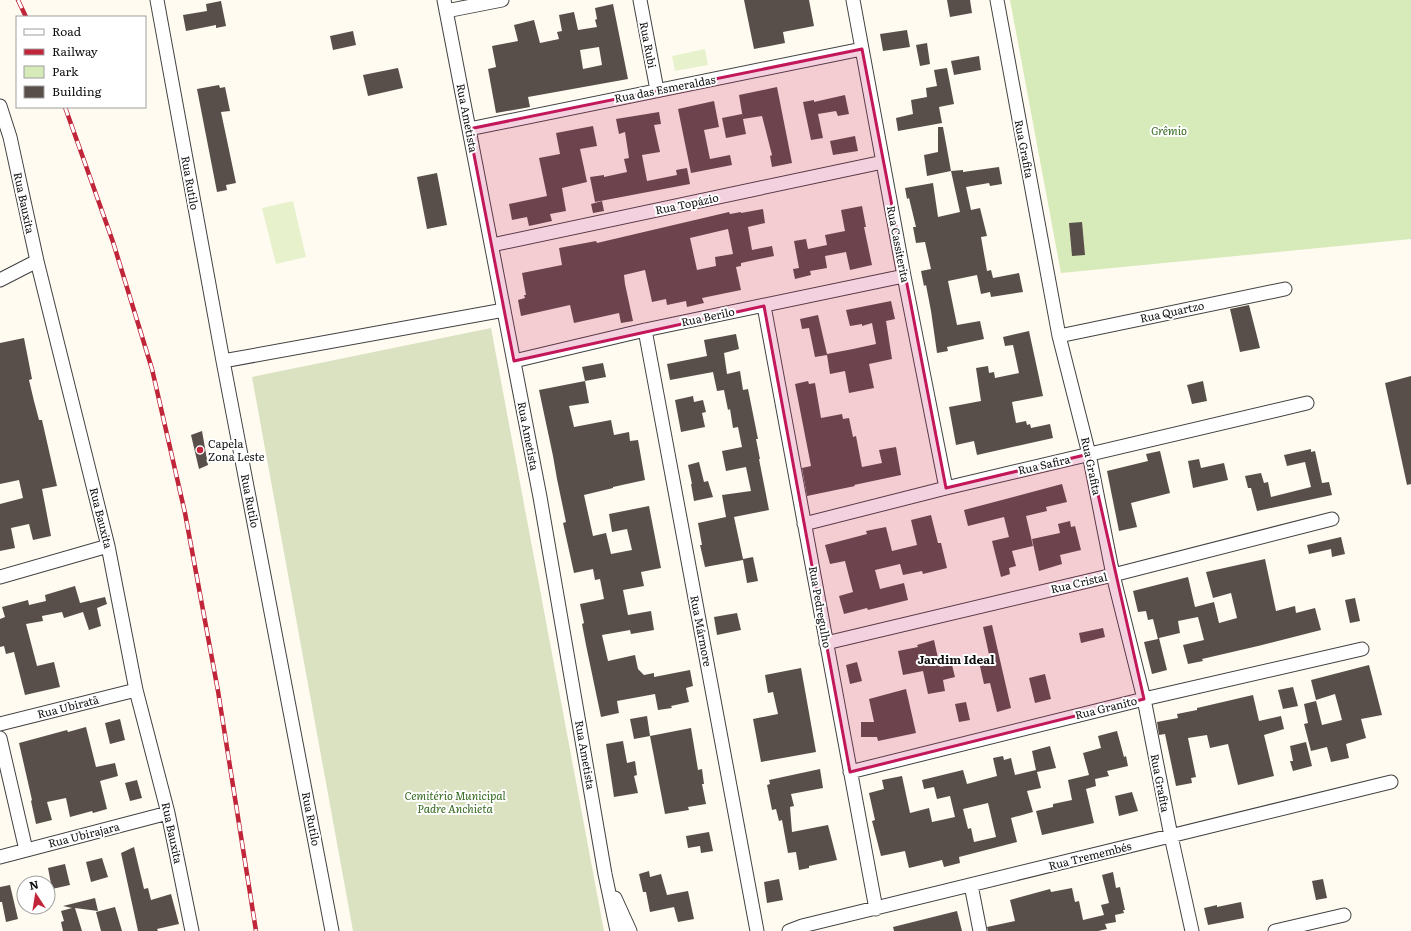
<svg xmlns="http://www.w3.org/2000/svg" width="1411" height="931" viewBox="0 0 1411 931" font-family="Literata,serif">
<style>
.green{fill:#d7eab9}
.cemetery{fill:#dae2c1}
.pitch{fill:#e7f1cb}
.building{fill:#584f4b;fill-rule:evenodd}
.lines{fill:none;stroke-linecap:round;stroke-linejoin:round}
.minor-casing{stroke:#424242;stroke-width:15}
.minor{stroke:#fff;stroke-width:13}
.rail-casing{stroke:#c12539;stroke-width:4.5}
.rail{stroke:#fff;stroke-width:3;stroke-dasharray:9;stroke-linecap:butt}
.marked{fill:#c2185b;fill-opacity:0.2;stroke:#c2185b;stroke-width:3;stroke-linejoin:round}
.poi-dot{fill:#c12539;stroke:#fff;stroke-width:1.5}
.labels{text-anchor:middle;stroke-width:4;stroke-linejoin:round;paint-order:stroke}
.street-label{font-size:11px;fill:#0f0f0f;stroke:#fff}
.park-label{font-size:11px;font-style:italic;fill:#33681e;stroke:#fff}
.poi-label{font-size:11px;fill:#0f0f0f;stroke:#fff;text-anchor:start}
.neighbourhood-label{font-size:12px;font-weight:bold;fill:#0f0f0f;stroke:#fff}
</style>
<rect width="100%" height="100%" fill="#fffbf1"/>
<path class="green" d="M1010,0H1411V239L1061,273Z"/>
<path class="cemetery" d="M491,328L604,931H353L252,377Z"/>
<path class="pitch" d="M705,49L708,65L675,71L672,56Z
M293,201L306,257L276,264L262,208Z"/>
<path class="building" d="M744,0H809L814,26L783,32L785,43L754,49Z
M947,0H970L972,13L950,17Z
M221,1L226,26L216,28V25L186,31L183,15L207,11L206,4Z
M613,4L628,79L528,97L530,107L496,113L488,69L496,67L492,46L518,41L514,25L534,20L540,43L559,39L557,32L562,31L559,15L574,12L578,30L597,27L595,20L597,19L595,8ZM599,47L602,65L583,69L580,50Z
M907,30L910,47L883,51L880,34Z
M353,31L356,45L333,50L330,36Z
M927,43L930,64L920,66L916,45Z
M979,56L981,70L954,75L951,61Z
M398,68L403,88L368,96L363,75Z
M947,68L954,104L939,107L942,123L898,131L896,118L913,114L911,100L927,97L926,88L937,86L934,70Z
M219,85L220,88L225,87L230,111L221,112L236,183L226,185L227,190L217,192L197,89Z
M777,87L792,163L772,167L770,156L772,155L762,116L743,119L739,95Z
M845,95L849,114L838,116L836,111L818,114L823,138L811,140L803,102L814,100V102Z
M714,101L719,127L704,130L710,159L730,155L732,165L691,173L678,109Z
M659,112L661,124L654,125L660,152L642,155L647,181L677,175L676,170L687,168L690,184L595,202L590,177L604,175V177L627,172L624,159L629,158L625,132L619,134L616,119Z
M742,114L746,134L726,138L722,118Z
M593,126L597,146L580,149L587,182L562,188L566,211L550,214L552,221L529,226L527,217L512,220L509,204L547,196L539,158L560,154L556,133Z
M938,127H943L951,171L927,176L924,155L938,152Z
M855,136L858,151L833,155L830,141Z
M999,167L1002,184L990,186L989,183L966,187L971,210L980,208L987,236L981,237L987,271L991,270L993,278L1019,273L1023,292L991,297L990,292L981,294L977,275L948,281L957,325L980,321L984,339L947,347L948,351L937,353L931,311L926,285L924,286L921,271L931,269L925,242L916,243L913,227H916L909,198L907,199L905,188L933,183L938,217L960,212L951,171L963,170V172Z
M437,173L447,225L427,229L417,177Z
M602,201L604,211L593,213L591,204Z
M862,206L866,227H864L872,265L850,270L846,252L825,256L827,268L810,271L811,275L795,279L793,269L799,268L794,241L806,239L808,249L827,245L825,235L845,231L841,210Z
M763,209L765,223L748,227L752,250L772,246L774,256L741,263V266L736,267L741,290L702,298L704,303L687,307L686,301L667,305L666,299L652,302L645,270L624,275L625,284L633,321L621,323L619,313L574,323L570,305L521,316L518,300L525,298L524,295H526L522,273L562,265L559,248L596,241L597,243L729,212L730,214L741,212V213ZM728,229L733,254L715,257L716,266L697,270L690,238Z
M1082,222L1085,255L1072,256L1069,223Z
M891,301L895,319L886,321L892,359L869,364L874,388L849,393L845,371L830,374L827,355L815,357L809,328L802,329L800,319L818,315L827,354L853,349L876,344L872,323L862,326V324L850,326L846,310Z
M1249,305L1260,348L1240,352L1230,309Z
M1029,331L1043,396L1012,402L1016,423L1026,421L1027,425L1030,424L1031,428L1050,424L1053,438L977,455L974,441L956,445L949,407L981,401L976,368L988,366L989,373L994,372L995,378L1019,373L1013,345L1005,346L1003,337Z
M736,334L739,349L724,353L727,374L740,371L743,390L748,389L758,439H756L760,459H759L769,510L734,517L743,559L753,557L758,581L747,583L743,560L705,567L700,545H702L698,523L726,517L722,495L751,491L746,467L726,471L722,451L742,447L738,427L733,428L730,409L728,410L724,390L717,391L713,372L670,380L667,364L707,356L704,340Z
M24,338L32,379L29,380L34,401L39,420H42L57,486L42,489L51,536L33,540L29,524L11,528L15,548L0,551V504L23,498L19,480L0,484V343Z
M603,363L606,377L585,381L582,367Z
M1411,376V484L1407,485L1385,383Z
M585,381L589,403L569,406L574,427L611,420L614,435L629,432L630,441L638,440L645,480L613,487V488L584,495L593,536L606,533L611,554L632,550L627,529L612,532L609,514L649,506L661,568L641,572L644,586L623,590L628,615L651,611L654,630L631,634L630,630L602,635L608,661L635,655L638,669L644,675L654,673V677L690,670L693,686L686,688L689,702L671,706L672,708L658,710L655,694L617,701L619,713L601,717L586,645L582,624L584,623L580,604L604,599L600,579L595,580L593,569L574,573L563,523L566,522L557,479L553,456L539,390Z
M808,381L809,384L815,383L821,418L842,414L843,419L849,418L853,437L856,436L862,467L882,463L879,450L896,447L901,475L854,485L855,486L807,496L802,468L811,466L795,384Z
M1203,381L1207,401L1192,404L1187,385Z
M693,396L694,402L703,400L706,412L702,413L705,427L681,432L675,400Z
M202,431L208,465L199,469L191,435Z
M1311,449V452L1315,451L1322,483L1329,482L1332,495L1257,511L1251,488H1248L1245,476L1261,473L1264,483L1268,482L1271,497L1311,487L1305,462L1287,466L1284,455Z
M1160,451L1170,493L1131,503L1137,527L1119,531L1107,471L1148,461L1146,454Z
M1199,459L1201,468L1224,463L1228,480L1193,488L1188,461Z
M699,462L704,482L708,481L713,497L694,501L691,484H692L688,465Z
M1062,484L1067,502L1046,507L1047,511L1026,516L1033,546L1012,551L1016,566L1009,568L1010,574L1001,577L992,541L1009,537L1004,517L968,526L964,510Z
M931,515L938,543H941L947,568L923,574L922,571L903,575L900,564L875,570L880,589L904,583L908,600L868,610L867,608L844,614L839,596L853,592L845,561L830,564L825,545L867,534L866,531L886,527L892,551L917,545L911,520Z
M1070,521L1071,527L1075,526L1081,550L1060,555L1062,564L1039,571L1032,539L1060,533L1058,524Z
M1341,537L1345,554L1332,557L1331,549L1309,554L1307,545Z
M1265,559L1276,611L1295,606L1296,613L1315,608L1321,630L1258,646L1202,659L1203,661L1188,664L1183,645L1204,640L1198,617L1178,621L1180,633L1159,638L1167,670L1152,674L1144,642L1158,639L1153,619L1148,620L1146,611L1138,612L1133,591L1188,577L1195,607L1214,602L1219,623L1237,618L1231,593L1213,598L1206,572Z
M75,586L80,603L105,597L107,604L97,608L101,626L89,630L83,612L64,618L62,612L42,616L43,621L26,624L37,666L54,662L60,687L25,695L14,652L6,654L4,646L0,647V619L5,617L2,607L28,600L29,605L46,601L45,595Z
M1355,598L1360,621L1350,623L1345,600Z
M737,613L741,630L717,635L714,617Z
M992,625L1011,708L997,712L990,683L984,684L979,662L990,659L983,627Z
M1103,628L1105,637L1081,643L1079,633Z
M934,640L940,667L952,665L955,677L943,680L945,691L928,694L923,671L903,675L898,651L918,647L917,645Z
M857,662L862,681L850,684L846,665Z
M1369,665L1382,715L1361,719L1366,738L1346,744L1349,758L1331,762L1327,747L1311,751L1304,724L1308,723L1304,704L1316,701L1322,725L1342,720L1335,694L1316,700L1311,680Z
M801,668L816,752L761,762L753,719L778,714L773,692L768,693L765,675Z
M1045,674L1051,699L1035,703L1029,678Z
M1293,687L1298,706L1283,709L1278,690Z
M906,689L916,733L878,741L877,737H861V722H874L869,699Z
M1253,695L1259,721L1281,716L1284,729L1264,735L1274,776L1238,785L1228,744L1210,748L1207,735L1188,738L1196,777L1191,778L1192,783L1176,786L1165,734L1159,735L1157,722L1178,718L1177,714L1197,710V708Z
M966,702L970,720L959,722L955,704Z
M647,716L650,736L634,739L630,719Z
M120,719L125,740L110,744L105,723Z
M86,727L96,767L115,763L118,776L100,781L107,809L93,813L92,811L70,817L66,798L47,802L52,820L36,824L31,801L32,800L19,743L67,730L68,732Z
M691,728L698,770L702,769L704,784H702L706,804L688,807L689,810L665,814L650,736Z
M1117,731L1124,757L1126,756L1128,766L1107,771L1109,776L1095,779L1096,786L1086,789L1094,823L1042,835L1036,811L1053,807V804L1072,800L1068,780L1089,775L1083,753L1101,748L1098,736Z
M623,741L627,763L635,761L637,775L634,776L638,793L614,797L606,744Z
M1306,742L1312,766L1293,771L1290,761H1293L1290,746Z
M1050,746L1056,768L1037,772L1041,788L1027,791L1033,812L1011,818L1017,842L959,857L960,863L944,867L942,860L909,868L905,851L881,856L872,821L875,820L869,793L884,789L882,780L902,776L910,813L929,808L932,822L955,817L950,796L937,799L934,787L924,789L922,780L963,770L967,784L997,776L993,758L1003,756L1004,760L1011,758L1015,775L1036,770L1032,751ZM988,803L996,837L974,842L971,828L968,829L963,809Z
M820,769L823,788L791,794L794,806L790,807L792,832L828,825L837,860L809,866V868L799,870L796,852L788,853L782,820L779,821L776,809L772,810L767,785L770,784L769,780Z
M137,780L142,798L130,801L125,783Z
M1132,792L1138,811L1119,816L1115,796Z
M709,832L713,851L701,853L700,846L688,848L686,836Z
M134,847L144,889L148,888L151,900L171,894L179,924L157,929L158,931H138L121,853Z
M102,858L108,877L91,882L86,862Z
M65,864L70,885L52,889L48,868Z
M649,871L650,877L661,874L667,895L688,891L694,919L678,922L674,907L650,912L646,892H643L639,874Z
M1113,872L1116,888L1120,887L1125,910H1123L1124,913L1115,915L1116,922L1105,924L1107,929L1098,931H988L987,927L1015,921L1010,900L1050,889L1051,892L1072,888L1075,902L1079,901L1083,920L1104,915L1101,905L1109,903L1102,875Z
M779,879L783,900L767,903L764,882Z
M1323,879L1327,898L1316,900L1312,881Z
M10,885L18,919L6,922L2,902H0V887Z
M95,898L98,911L75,908L82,931H63L61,922L64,921L61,911L72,908L63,906Z
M1241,902L1244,918L1208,925L1204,908L1217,905V907Z
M115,907L122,931H101L96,912Z
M957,911L962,931H894L893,927Z"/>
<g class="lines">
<g class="minor-casing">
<path id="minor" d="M157,0L223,361L332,931
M444,0L540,497L605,874L617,931
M640,0L657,90
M853,0L904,276L946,488
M997,0L1059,336L1089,454L1113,575L1144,699L1171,836L1192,931
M446,11L502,0
M0,106L10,137L37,261L108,546L136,690L168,813L192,931
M469,129L862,49
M492,245L883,162
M0,280L37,261
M764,306L876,909
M645,330L757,931
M1059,336L1285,289
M223,361L504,310
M514,361L645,330L904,276
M804,524L946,488L1307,403
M0,577L108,546
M826,643L1113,575L1332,519
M0,724L136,690
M0,738L26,850
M850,772L1144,699L1362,649
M0,857L168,813
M971,885L980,931
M615,898L630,931
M789,931L802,926L1391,782
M1275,931L1344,915"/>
</g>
<use href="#minor" class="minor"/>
<g class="rail-casing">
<path id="rail" d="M18,0L26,17
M65,107L113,242L152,369L185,513L218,691L256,931"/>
</g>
<use href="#rail" class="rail"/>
</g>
<path class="marked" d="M862,49L946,488L1089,454L1144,699L850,772L764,306L514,361L469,129Z"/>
<circle class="poi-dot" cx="200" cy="450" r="4"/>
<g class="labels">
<g class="street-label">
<text transform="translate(648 45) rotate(79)" y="4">Rua Rubi</text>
<text transform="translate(665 89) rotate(-11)" y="4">Rua das Esmeraldas</text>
<text transform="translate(467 118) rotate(79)" y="4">Rua Ametista</text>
<text transform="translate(1024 149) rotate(79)" y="4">Rua Grafita</text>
<text transform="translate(190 183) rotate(80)" y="4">Rua Rutilo</text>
<text transform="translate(24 203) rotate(78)" y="4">Rua Bauxita</text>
<text transform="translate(687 204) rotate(-12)" y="4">Rua Topázio</text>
<text transform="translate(898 244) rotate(79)" y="4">Rua Cassiterita</text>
<text transform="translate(1172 312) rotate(-12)" y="4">Rua Quartzo</text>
<text transform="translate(708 317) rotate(-12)" y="4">Rua Berilo</text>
<text transform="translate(528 436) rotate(79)" y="4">Rua Ametista</text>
<text transform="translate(1044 465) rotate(-13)" y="4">Rua Safira</text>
<text transform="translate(1091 466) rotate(78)" y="4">Rua Grafita</text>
<text transform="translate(250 501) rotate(79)" y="4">Rua Rutilo</text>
<text transform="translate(101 518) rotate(76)" y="4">Rua Bauxita</text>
<text transform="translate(1079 583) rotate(-13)" y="4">Rua Cristal</text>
<text transform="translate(820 607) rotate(80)" y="4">Rua Pedregulho</text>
<text transform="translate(701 631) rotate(79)" y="4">Rua Mármore</text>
<text transform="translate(68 707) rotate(-14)" y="4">Rua Ubiratã</text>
<text transform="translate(1106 708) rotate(-14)" y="4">Rua Granito</text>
<text transform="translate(585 755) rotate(80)" y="4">Rua Ametista</text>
<text transform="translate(1160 783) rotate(79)" y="4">Rua Grafita</text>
<text transform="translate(311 819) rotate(79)" y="4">Rua Rutilo</text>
<text transform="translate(172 833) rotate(78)" y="4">Rua Bauxita</text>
<text transform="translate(84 835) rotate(-14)" y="4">Rua Ubirajara</text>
<text transform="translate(1090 856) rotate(-14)" y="4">Rua Tremembés</text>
</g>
<g class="park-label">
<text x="1169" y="135">Grêmio</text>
<text x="455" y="800">Cemitério Municipal<tspan x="455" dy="13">Padre Anchieta</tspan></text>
</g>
<g class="poi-label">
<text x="208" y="448">Capela<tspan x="208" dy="13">Zona Leste</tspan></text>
</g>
<g class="neighbourhood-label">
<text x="956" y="664">Jardim Ideal</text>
</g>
</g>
<rect x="16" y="16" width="130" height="92" fill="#ffffff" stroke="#9f9f9f"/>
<rect x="24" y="29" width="20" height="6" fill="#ffffff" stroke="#9f9f9f"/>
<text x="52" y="36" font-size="12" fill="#0f0f0f">Road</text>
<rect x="24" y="49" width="20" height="6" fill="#c12539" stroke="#9f9f9f"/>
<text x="52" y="56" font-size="12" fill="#0f0f0f">Railway</text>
<rect x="24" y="66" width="20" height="12" fill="#d7eab9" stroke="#9f9f9f"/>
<text x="52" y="76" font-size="12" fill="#0f0f0f">Park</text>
<rect x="24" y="86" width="20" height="12" fill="#584f4b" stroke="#9f9f9f"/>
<text x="52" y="96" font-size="12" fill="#0f0f0f">Building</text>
<g transform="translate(36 895) rotate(348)"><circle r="19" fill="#ffffff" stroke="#9f9f9f"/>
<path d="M0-3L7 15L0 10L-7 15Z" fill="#c12539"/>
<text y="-6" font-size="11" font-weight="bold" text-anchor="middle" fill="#0f0f0f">N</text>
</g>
</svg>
